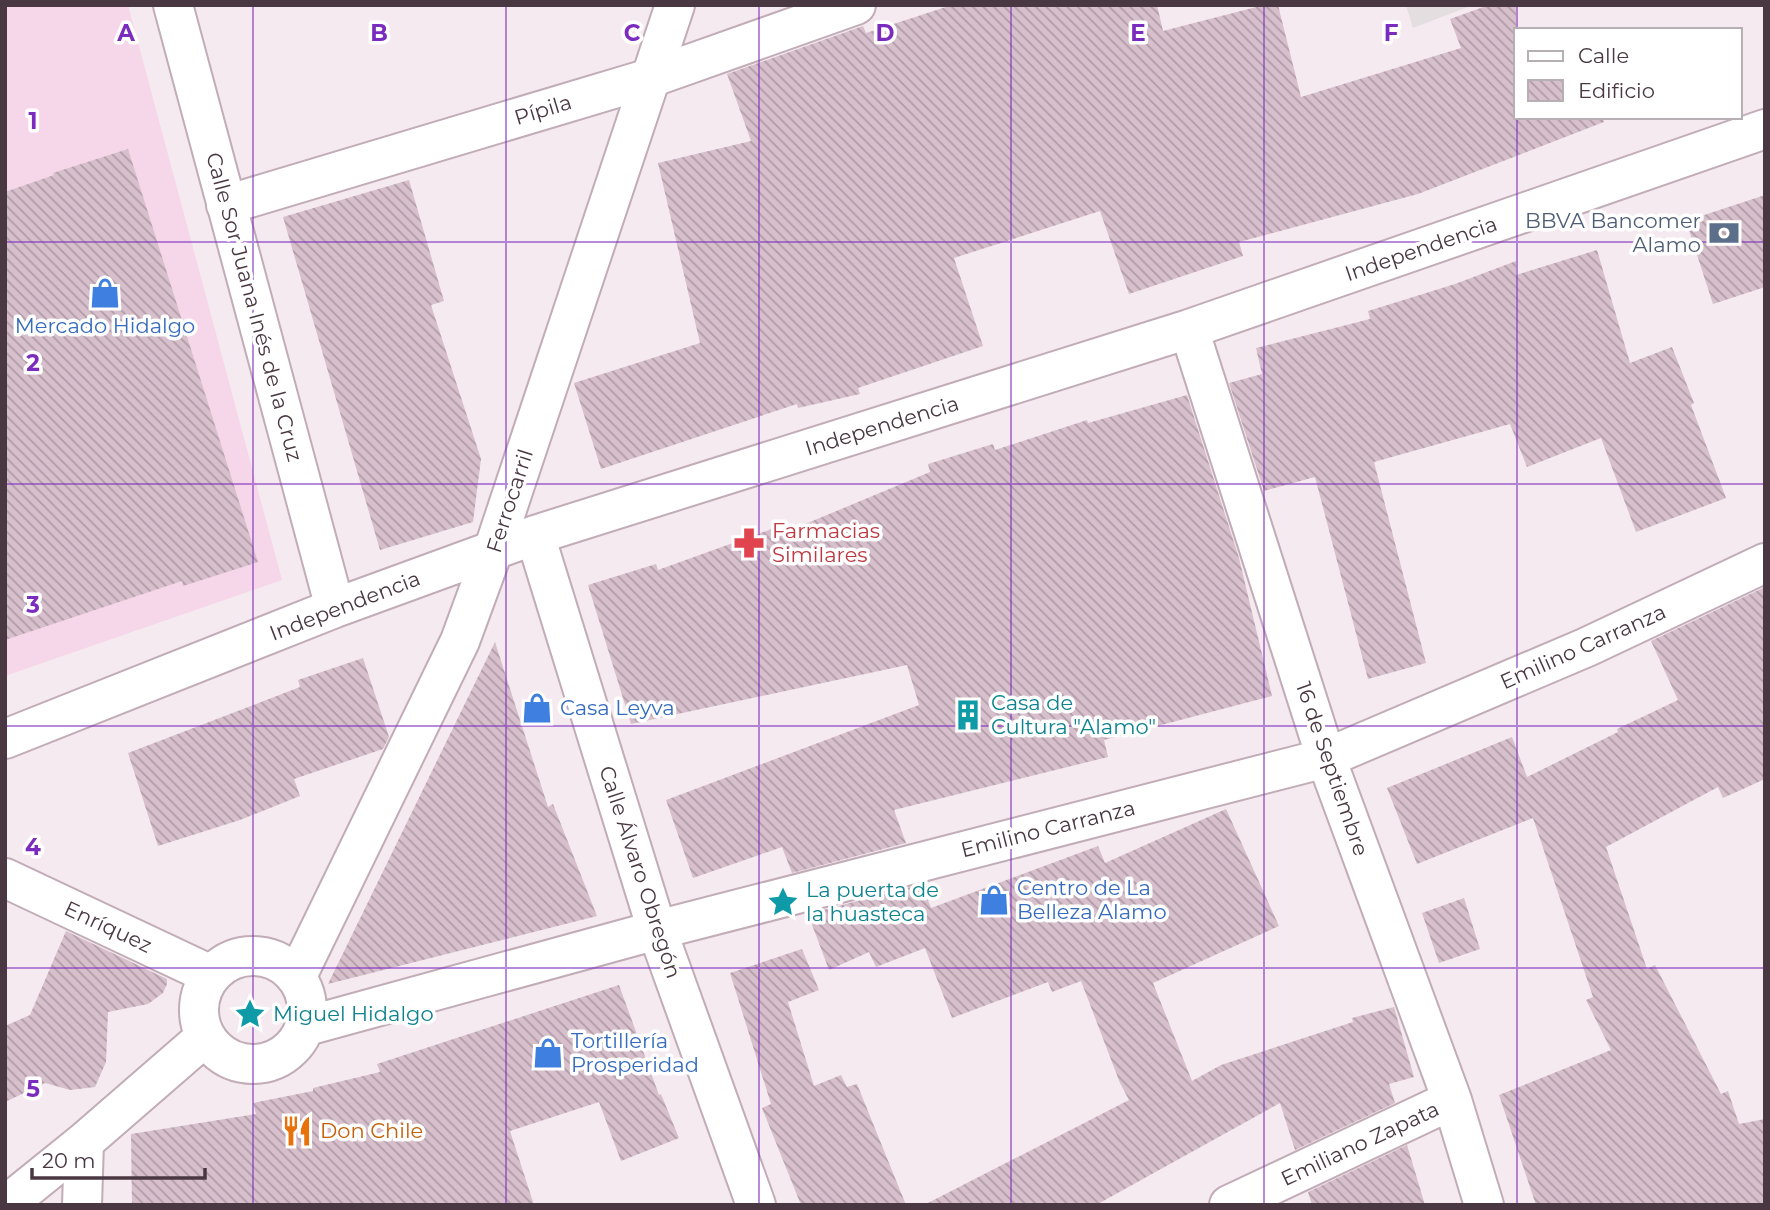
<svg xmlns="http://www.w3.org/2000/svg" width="1770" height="1210" viewBox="0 0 1770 1210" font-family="Montserrat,sans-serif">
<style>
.commercial{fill:#f6d6e9}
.parking{fill:#e4dee1}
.building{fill:url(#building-back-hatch)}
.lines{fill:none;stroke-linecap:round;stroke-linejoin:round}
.street-casing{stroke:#c1acb7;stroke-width:42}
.street{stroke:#fff;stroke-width:38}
.grid{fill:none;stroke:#7b2cbf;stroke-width:2;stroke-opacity:0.55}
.labels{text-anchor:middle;stroke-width:7;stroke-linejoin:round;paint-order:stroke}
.street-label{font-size:21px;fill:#493842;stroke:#fff}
.service-label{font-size:21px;fill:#4e5e75;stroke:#fff;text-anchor:end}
.shop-label{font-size:21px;fill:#366cbe;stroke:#fff;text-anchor:start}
.health-label{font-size:21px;fill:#be3a42;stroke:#fff;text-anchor:start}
.culture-label{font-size:21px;fill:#0d838f;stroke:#fff;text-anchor:start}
.food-label{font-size:21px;fill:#c56008;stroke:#fff;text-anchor:start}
.grid-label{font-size:23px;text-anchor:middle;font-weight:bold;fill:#7b2cbf;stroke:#fff;stroke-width:7;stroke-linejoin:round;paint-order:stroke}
</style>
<defs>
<pattern id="building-back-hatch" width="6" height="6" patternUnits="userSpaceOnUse" patternTransform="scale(1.75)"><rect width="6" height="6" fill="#d7bfcc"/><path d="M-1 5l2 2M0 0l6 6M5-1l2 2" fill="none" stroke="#b09ca7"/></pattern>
</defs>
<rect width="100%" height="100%" fill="#f5eaef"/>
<path class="commercial" d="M5,5H128L282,580L5,676Z"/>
<path class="parking" d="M1406,5H1473L1413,28Z"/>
<path class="building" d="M952,5H1157L1163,31L1264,5H1278L1301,97L1461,48L1450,19L1489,5H1516V117H1603L1604,122L1418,194L1239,242L1243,256L1129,294L1100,211L954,258L983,346L858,388L860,394L798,408L797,404L601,469L574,383L700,343L658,163L751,141L727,74L863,26L866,33Z
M128,149L258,562L183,586L182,581L5,640V192L54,175L53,173Z
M409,180L444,301L431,305L481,459L473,522L380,550L283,217Z
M1765,195V287L1713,304L1686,221Z
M1597,250L1630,363L1672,347L1694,403L1691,405L1726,498L1636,532L1601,438L1527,467L1510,424L1374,462L1426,663L1368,679L1315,477L1264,491L1229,383L1262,374L1256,348L1370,319L1368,311L1455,284L1516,261V275Z
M1187,395L1239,558L1272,696L1104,740L1108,757L894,810L906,843L792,873L782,847L693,878L666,800L919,705L907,665L631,724L588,585L656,564L658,570L783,525L786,532L930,472L928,464L993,444L995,450L1087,420L1088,423Z
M1765,587V779L1723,798L1718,787L1606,847L1647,969L1655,965L1721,1094L1728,1091L1739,1124L1765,1119V1205H1536L1499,1095L1611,1050L1586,1000L1593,997L1533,818L1417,864L1387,788L1512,737L1527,777L1618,732L1617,729L1678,700L1651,641Z
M495,642L548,807L553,804L597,916L328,984Z
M363,658L389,737L383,749L294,779L300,796L240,820L158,846L128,753L300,687L298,680Z
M1226,809L1279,926L1153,983L1192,1081L1221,1065L1353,1022L1352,1018L1394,1007L1414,1077L1389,1084L1395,1103L1295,1150L1280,1103L1096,1205H924L1129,1100L1120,1083L1081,981L1052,992L1048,982L952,1018L925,948L876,967L869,952L829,970L808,914L922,884L931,908L1098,846L1105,863Z
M1464,898L1480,949L1439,963L1422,913Z
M66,931L167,979V984L163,993L148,1004L108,1012L106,1062L95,1087L70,1090L45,1083L5,1102V1026L30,1015Z
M802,949L819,990L788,1002L814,1086L841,1075L847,1087L857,1084L906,1205H801L762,1108L771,1104L730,973Z
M619,985L659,1095L661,1094L679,1138L621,1161L599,1102L510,1131L534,1205H132L131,1134L256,1114L253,1103L313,1091V1088L380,1072L377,1064Z
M1407,1145L1425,1205H1312L1308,1192Z"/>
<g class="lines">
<g class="street-casing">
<path id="street" d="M173,5L335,608
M226,205L650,78L856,5
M1189,329L1326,758L1452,1100L1484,1205
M535,535L657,930L756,1205
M5,739L335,608L535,535L1189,329L1765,129
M5,878L211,975
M199 1010a54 54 0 1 1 108 0a54 54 0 1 1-108 0Z
M297,976L460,641L493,551L675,5
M307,1026L657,930L1326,758L1587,647L1765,563
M6,1205L84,1142L205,1037
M82,1205L84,1142
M1229,1205L1452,1100"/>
</g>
<use href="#street" class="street"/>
</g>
<path class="grid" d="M253,5V1205M506,5V1205M759,5V1205M1011,5V1205M1264,5V1205M1517,5V30M1517,117V1205M5,242H1765M5,484H1765M5,726H1765M5,968H1765"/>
<defs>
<g id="bank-bare" transform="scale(2.415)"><path d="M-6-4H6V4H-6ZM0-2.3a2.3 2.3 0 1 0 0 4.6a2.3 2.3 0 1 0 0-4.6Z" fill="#5c6f8a" stroke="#fff" stroke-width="2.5" paint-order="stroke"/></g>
<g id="shop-bare" transform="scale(2.415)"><path d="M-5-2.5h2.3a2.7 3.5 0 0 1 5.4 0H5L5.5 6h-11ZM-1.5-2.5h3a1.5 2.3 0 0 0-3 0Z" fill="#3f7fe0" stroke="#fff" stroke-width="2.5" paint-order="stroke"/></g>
<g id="pharmacy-bare" transform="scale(2.415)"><path d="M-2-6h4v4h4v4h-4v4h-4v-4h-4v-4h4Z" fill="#e0444e" stroke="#fff" stroke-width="2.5" paint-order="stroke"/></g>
<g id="building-bare" transform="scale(2.415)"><path d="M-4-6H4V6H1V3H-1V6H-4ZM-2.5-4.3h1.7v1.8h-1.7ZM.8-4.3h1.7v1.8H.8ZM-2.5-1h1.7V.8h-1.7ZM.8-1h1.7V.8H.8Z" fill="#0f9aa8" stroke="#fff" stroke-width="2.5" paint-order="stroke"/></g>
<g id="sight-bare" transform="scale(2.415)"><path d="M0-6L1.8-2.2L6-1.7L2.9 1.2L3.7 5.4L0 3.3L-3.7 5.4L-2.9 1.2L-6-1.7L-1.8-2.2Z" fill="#0f9aa8" stroke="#fff" stroke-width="2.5" paint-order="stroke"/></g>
<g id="restaurant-bare" transform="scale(2.415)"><path d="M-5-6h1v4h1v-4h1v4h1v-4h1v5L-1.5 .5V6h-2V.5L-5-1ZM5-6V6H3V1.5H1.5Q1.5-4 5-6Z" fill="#e8710a" stroke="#fff" stroke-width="2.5" paint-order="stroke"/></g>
</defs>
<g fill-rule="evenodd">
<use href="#bank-bare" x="1724" y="233"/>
<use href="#shop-bare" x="105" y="293"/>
<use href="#pharmacy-bare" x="749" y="543"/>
<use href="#shop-bare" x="537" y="708"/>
<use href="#building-bare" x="968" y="715"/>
<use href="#shop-bare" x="994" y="900"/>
<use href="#sight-bare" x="783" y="902"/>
<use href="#sight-bare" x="250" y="1014"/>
<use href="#shop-bare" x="548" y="1053"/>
<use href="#restaurant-bare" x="297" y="1131"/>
</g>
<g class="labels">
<g class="street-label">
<text transform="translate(543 110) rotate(-17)" y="7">Pípila</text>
<text transform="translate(1421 249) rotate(-19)" y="7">Independencia</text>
<text transform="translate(254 307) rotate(75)" y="7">Calle Sor Juana Inés de la Cruz</text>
<text transform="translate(882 426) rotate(-17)" y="7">Independencia</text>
<text transform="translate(510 501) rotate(-72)" y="7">Ferrocarril</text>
<text transform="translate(345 606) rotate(-21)" y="7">Independencia</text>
<text transform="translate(1583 647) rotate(-24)" y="7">Emilino Carranza</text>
<text transform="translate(1332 769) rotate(71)" y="7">16 de Septiembre</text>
<text transform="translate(1048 829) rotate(-14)" y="7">Emilino Carranza</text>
<text transform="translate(640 872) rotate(72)" y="7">Calle Álvaro Obregón</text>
<text transform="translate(108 927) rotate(25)" y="7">Enríquez</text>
<text transform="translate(1360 1144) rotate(-25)" y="7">Emiliano Zapata</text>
</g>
<g class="service-label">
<text x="1701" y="228">BBVA Bancomer<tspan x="1701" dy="24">Alamo</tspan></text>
</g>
<g class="shop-label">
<text x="105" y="333" text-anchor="middle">Mercado Hidalgo</text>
<text x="560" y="715">Casa Leyva</text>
<text x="1017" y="895">Centro de La<tspan x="1017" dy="24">Belleza Alamo</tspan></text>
<text x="571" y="1048">Tortillería<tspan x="571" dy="24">Prosperidad</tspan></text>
</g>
<g class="health-label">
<text x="772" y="538">Farmacias<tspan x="772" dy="24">Similares</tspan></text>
</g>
<g class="culture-label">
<text x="991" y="710">Casa de<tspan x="991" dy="24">Cultura "Alamo"</tspan></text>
<text x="806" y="897">La puerta de<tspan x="806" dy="24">la huasteca</tspan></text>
<text x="273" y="1021">Miguel Hidalgo</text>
</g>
<g class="food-label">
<text x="320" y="1138">Don Chile</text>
</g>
</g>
<g class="grid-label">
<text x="126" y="41">A</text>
<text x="379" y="41">B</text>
<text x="632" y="41">C</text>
<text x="885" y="41">D</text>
<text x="1138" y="41">E</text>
<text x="1391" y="41">F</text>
<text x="33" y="129">1</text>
<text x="33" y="371">2</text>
<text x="33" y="613">3</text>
<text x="33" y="855">4</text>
<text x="33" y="1097">5</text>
</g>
<rect width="1770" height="1210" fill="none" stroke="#493842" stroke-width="14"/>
<rect x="1514" y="28" width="228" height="91" fill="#ffffff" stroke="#b6afb3" stroke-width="2"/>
<rect x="1528" y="51" width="35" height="10" fill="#ffffff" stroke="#b6afb3" stroke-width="2"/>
<text x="1578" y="63" font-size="21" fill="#493842">Calle</text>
<rect x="1528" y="80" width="35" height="21" fill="url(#building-back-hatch)" stroke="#b6afb3" stroke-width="2"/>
<text x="1578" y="98" font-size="21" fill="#493842">Edificio</text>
<path d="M32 1168v10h173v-10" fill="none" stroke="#493842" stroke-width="3.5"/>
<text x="42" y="1168" font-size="21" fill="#493842" stroke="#ffffff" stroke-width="5" paint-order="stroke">20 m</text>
</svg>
